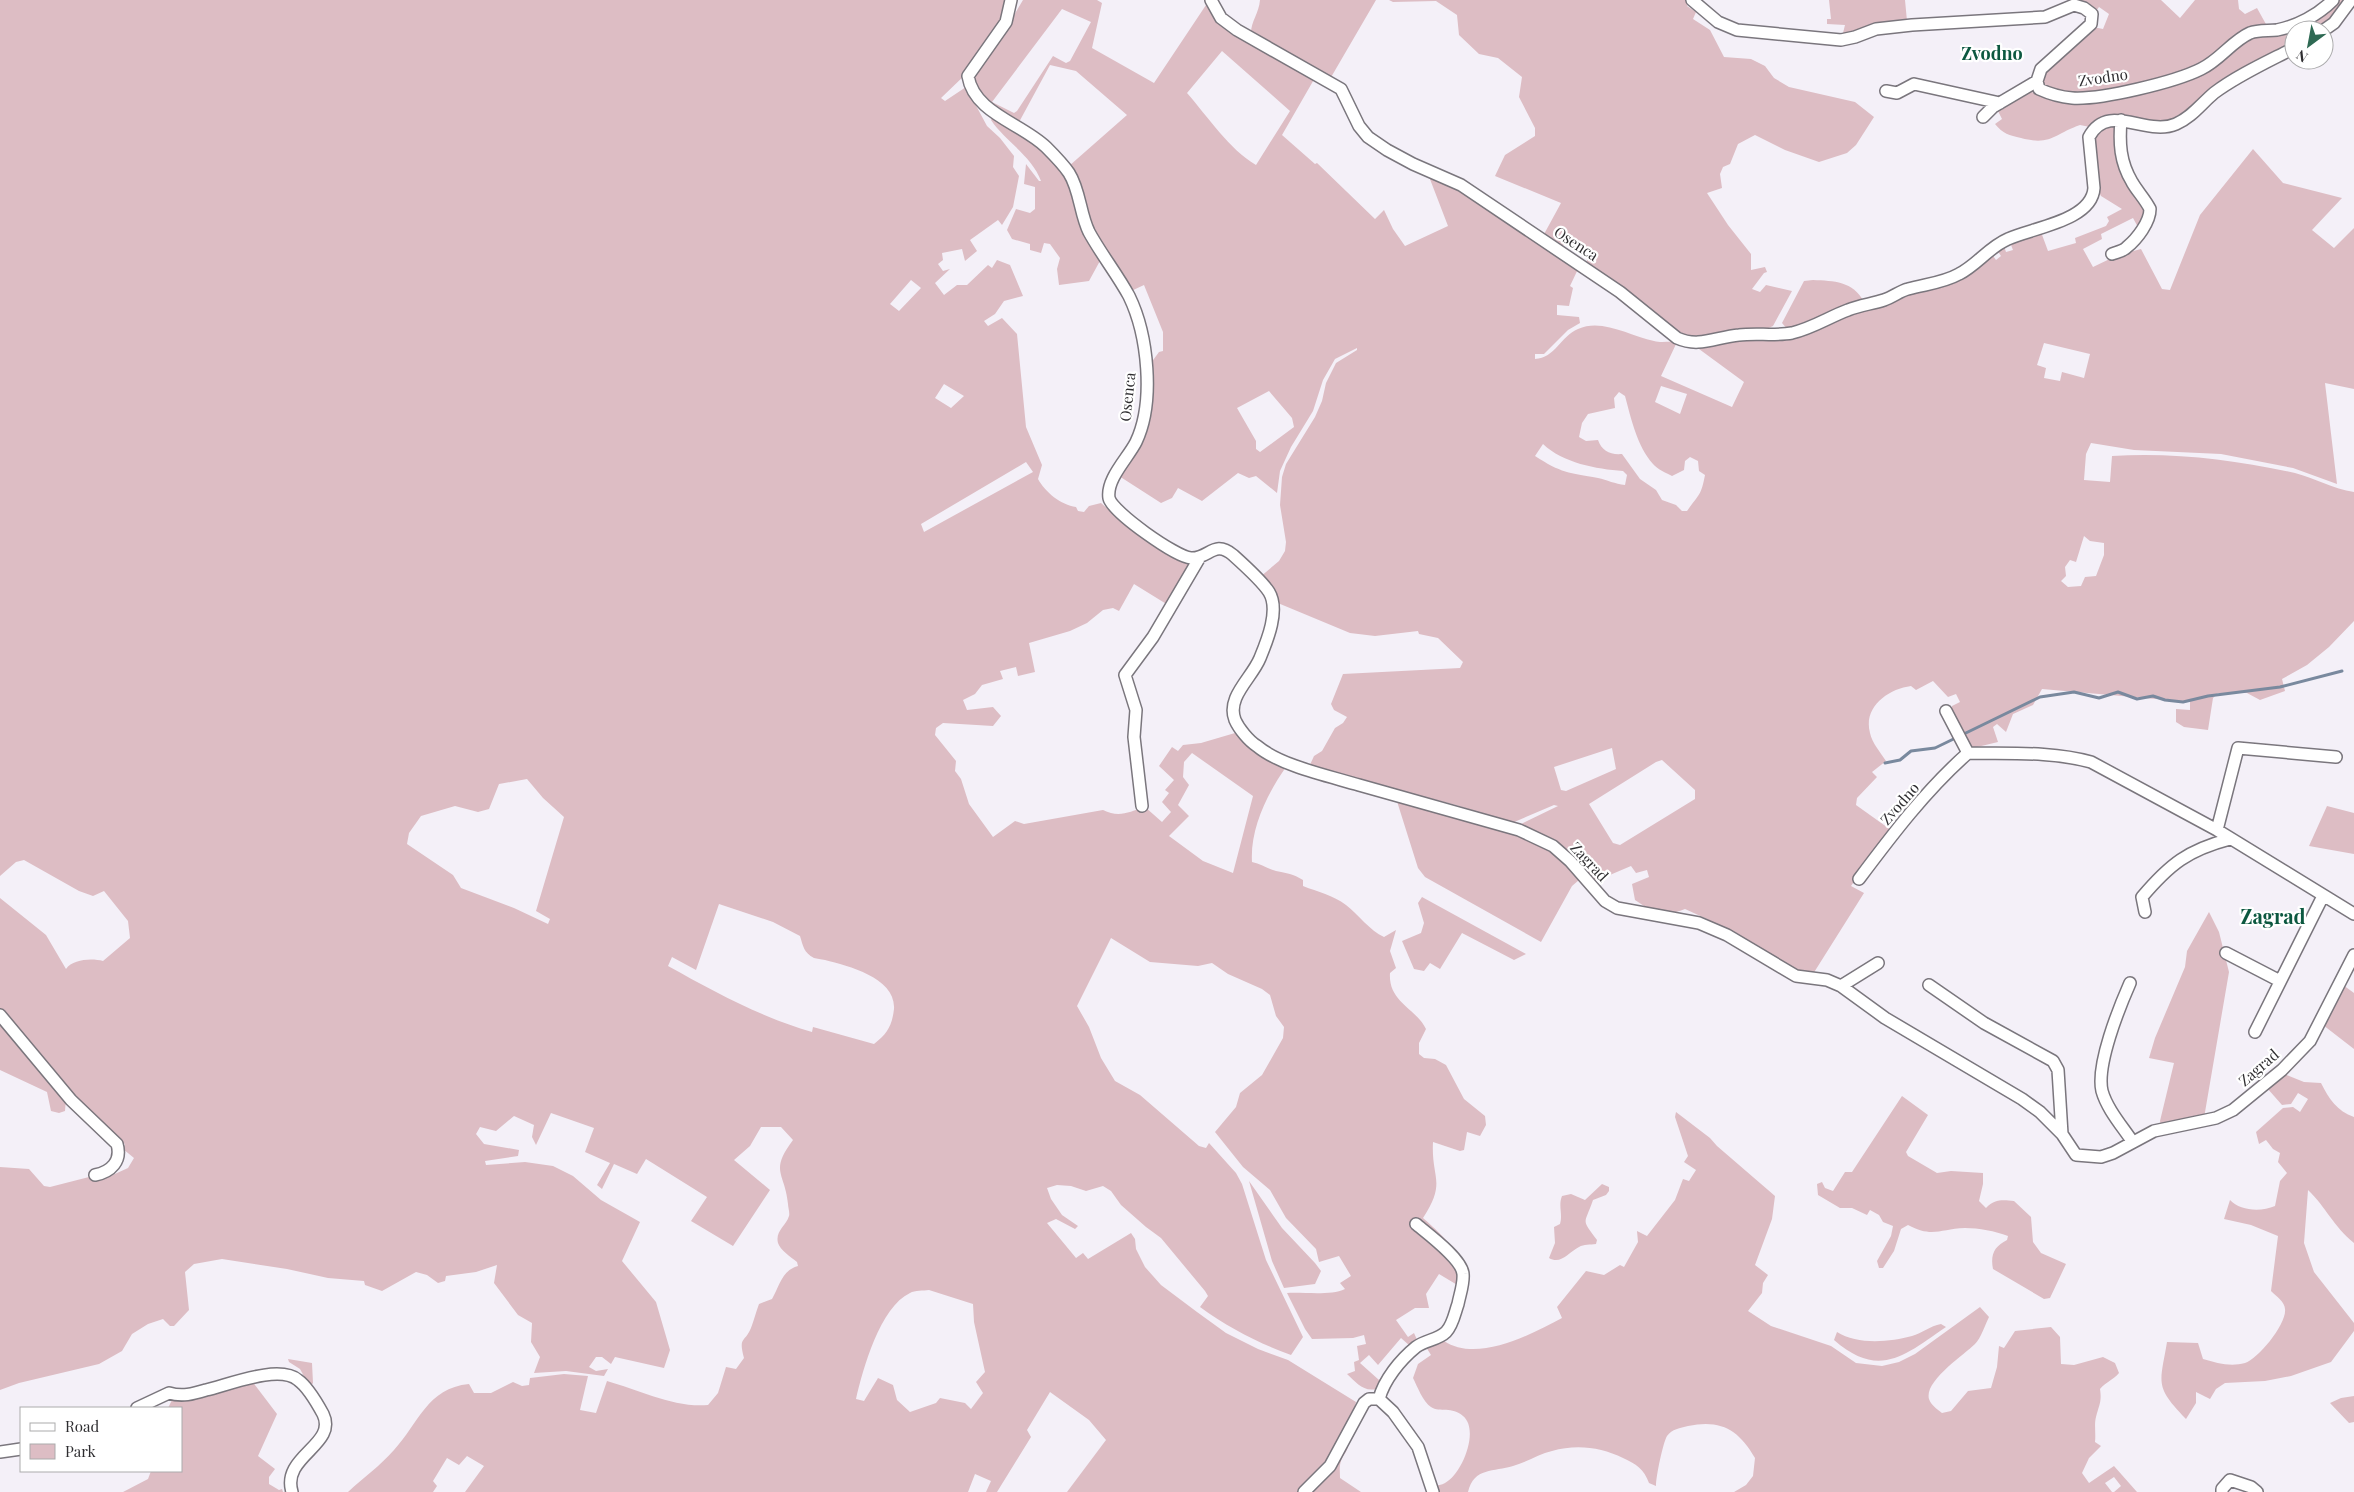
<svg xmlns="http://www.w3.org/2000/svg" width="2354" height="1492" viewBox="0 0 2354 1492" font-family="'Playfair Display',serif">
<style>
.green{fill:#ddbdc4;fill-rule:evenodd}
.lines{fill:none;stroke-linecap:round;stroke-linejoin:round}
.stream{stroke:#79899e;stroke-width:3}
.minor-casing{stroke:#7a767d;stroke-width:14}
.minor{stroke:#fff;stroke-width:11}
.labels{text-anchor:middle;stroke-width:4.5;stroke-linejoin:round;paint-order:stroke}
.street-label{font-size:15px;fill:#2e2d30;stroke:#fff}
.quarter-label{font-size:18px;font-weight:bold;fill:#0c5840;stroke:#fff}
.district-label{font-size:20px;font-weight:bold;fill:#0c5840;stroke:#fff}
</style>
<rect width="100%" height="100%" fill="#f4f0f8"/>
<path class="green" d="M0,0H1008L1007,13L966,74L941,98L945,101L966,87L987,126L1000,138L1014,156L1013,167L1019,176L1013,207L1002,225L998,220L970,240L977,251L965,261L962,249L942,253L943,260L938,264L943,271L950,269L935,283L944,295L957,285H967L988,265L992,268L997,260L1010,265L1023,296L1004,301L995,314L984,321L988,326L1002,318L1017,334L1026,427L1042,465L1038,479C1045,492 1061,505 1076,507L1078,511L1084,512L1089,506L1101,503L1116,516L1190,562V568L1168,605L1134,584L1119,611L1113,608L1103,610L1087,623L1070,631L1029,643L1035,672L1018,676L1016,667L1000,671L1003,679L982,685L975,694L963,700L967,710L993,707L1001,716L993,726L943,723L936,728L935,735L956,761L955,771L961,779L969,804L993,837L1015,821L1024,824L1103,810C1119,818 1129,812 1145,807L1162,822L1171,812L1162,802L1169,793L1165,790L1174,780L1159,766L1172,747L1178,751L1183,745L1201,743L1235,733C1249,749 1267,757 1286,767C1267,794 1250,829 1252,862C1261,864 1268,869 1276,871C1287,873 1293,874 1303,880V886C1318,892 1333,895 1346,905C1358,914 1370,931 1384,937L1396,930L1390,951L1396,968L1390,973C1388,1002 1416,1008 1426,1029L1419,1043V1054L1424,1058L1435,1059L1446,1065L1464,1099L1485,1116L1486,1125L1480,1136L1467,1132L1464,1150L1460,1151L1433,1142C1431,1179 1447,1181 1423,1218C1451,1243 1457,1248 1459,1286L1439,1274L1426,1294L1429,1308H1415L1396,1320L1408,1337L1414,1333L1418,1342L1376,1389C1363,1392 1356,1382 1347,1374L1355,1371L1354,1362L1359,1360L1357,1346L1366,1344L1364,1335L1353,1338L1312,1339L1305,1329L1287,1293C1305,1292 1330,1296 1345,1289L1340,1283L1351,1276L1339,1256L1319,1262L1316,1249L1286,1218L1270,1190L1243,1167L1215,1132L1236,1107L1240,1093L1262,1075L1283,1038L1284,1027L1276,1016L1270,995L1262,989L1228,974L1212,963L1198,966L1150,962L1111,938L1077,1006L1089,1027L1101,1058L1115,1081L1140,1095L1199,1146L1206,1148L1209,1143L1236,1173L1242,1184L1266,1260L1303,1337L1291,1355C1258,1343 1229,1328 1200,1307L1208,1296L1205,1291L1161,1238L1146,1227L1121,1205L1111,1191L1103,1186L1086,1191L1071,1186L1057,1185L1047,1188L1051,1199L1062,1215L1078,1226L1075,1229L1056,1219L1047,1223L1076,1258L1083,1253L1088,1259L1131,1233L1135,1239L1136,1249L1145,1267L1161,1285L1197,1312L1226,1333L1258,1349L1288,1360L1356,1402C1349,1439 1325,1465 1300,1492H1067L1106,1440L1089,1420L1050,1392L1027,1430L1031,1437L997,1492H986L991,1481L975,1474L968,1492H465L484,1466L467,1456L459,1465L447,1458L433,1481L437,1486L433,1492H348C363,1478 380,1466 394,1450C419,1423 427,1388 469,1384L474,1393H491L513,1382L522,1386L529,1385L530,1378L564,1374L588,1376L580,1410L596,1413L607,1381C639,1390 674,1408 708,1405L718,1393L726,1367L736,1369L744,1358C738,1336 745,1343 751,1328C754,1320 756,1312 759,1304L772,1299C779,1287 782,1270 798,1266L797,1262C791,1257 780,1250 778,1243C775,1231 786,1226 789,1216C790,1213 788,1207 788,1204C785,1172 769,1172 793,1140L781,1127H761L750,1146L734,1160L770,1190L733,1246L691,1221L707,1197L646,1159L637,1174L614,1164L602,1189L597,1185L610,1163L585,1152L594,1128L551,1113L536,1145L532,1137L534,1125L514,1116L496,1131L480,1127L476,1134L484,1144L519,1150L518,1156L485,1161L486,1165L525,1162L553,1166L573,1176L601,1200L640,1222L622,1261L656,1302L670,1350L664,1368L615,1357L611,1364L602,1357H596L589,1367L596,1371L608,1369L604,1376L566,1371L534,1373L540,1357L531,1342L532,1323L518,1315L494,1283L497,1265L476,1272L446,1276L445,1281L438,1283L427,1275L416,1272L382,1291L365,1285L364,1281L328,1278L287,1269L222,1259L194,1264L185,1272L189,1310L174,1326H170L163,1319L148,1324L132,1334L122,1351L99,1364L19,1383L0,1390V1167L29,1169L44,1186L50,1187L89,1177L106,1178L128,1168L134,1158L123,1149L125,1144L116,1139L86,1112L0,1012V898L46,935L66,969C73,959 92,958 103,961L130,938L128,921L104,891L93,896L79,891L24,860L16,862L0,876ZM911,280L921,288L899,311L890,304ZM944,384L964,396L951,408L935,398ZM1026,462L1033,472L924,532L921,524ZM1192,753L1253,796L1233,873L1203,861L1169,836L1189,816L1178,805L1189,785L1183,777L1184,762ZM527,779L543,798L564,817L536,911L550,919L548,924L514,908L461,888L453,875L407,844L409,833L421,816L455,806L478,812L489,809L499,784ZM719,904L773,922L800,936C803,946 804,953 814,958C817,959 821,959 825,960C849,966 896,978 894,1009C892,1026 887,1034 874,1044L813,1027L812,1032C760,1017 715,992 668,966L672,957L696,970ZM929,1290L973,1304L974,1322L985,1372L976,1382L983,1393L971,1409L965,1403L940,1398L936,1403L910,1412L897,1400L893,1385L878,1378L864,1401L856,1399C863,1369 880,1307 910,1293C915,1290 923,1291 929,1290ZM1401,1338L1410,1346L1379,1380L1360,1363L1369,1355L1378,1365Z
M1023,0H1097L1102,3L1092,48L1154,83L1208,2V4L1316,76L1282,135L1315,164L1317,163L1375,219L1384,210L1393,229L1405,246L1448,226L1428,174L1437,175L1579,267L1570,286L1573,288L1569,306L1557,305V315L1579,317L1580,323L1568,330L1544,354H1535V359C1555,358 1561,336 1578,329C1602,318 1630,336 1654,341C1661,343 1669,341 1677,342L1661,376L1732,407L1744,382L1699,349L1700,345L1778,335L1917,290L1991,253L1996,260L2001,256L1995,247L2003,243L2006,252L2013,250L2009,240L2041,232L2048,251L2076,243L2075,238L2106,226L2109,221L2107,217L2122,209L2101,196L2098,190L2093,133L2116,121L2117,136L2147,212L2139,229L2133,218L2101,234L2102,239L2083,249L2093,267L2118,255L2141,249L2162,289L2170,290L2200,215L2253,149L2283,183L2342,198L2312,230L2334,248L2354,228V389L2325,383L2337,484L2293,468L2221,454L2134,450L2091,443L2086,454L2084,480L2110,482L2112,456C2174,452 2235,460 2295,473C2315,478 2333,489 2354,492V621L2329,647L2307,665L2282,679L2285,691L2260,700L2247,693H2218L2213,698L2208,730L2184,727L2176,722V709L2190,710V702L2042,689L2033,705L2013,714L2006,732L1997,724L1993,727L1998,742L1973,748H1970L1951,712L1952,706L1960,702L1956,694L1948,697L1933,681L1916,690L1911,686C1888,689 1863,707 1870,733C1872,743 1881,753 1886,761L1872,772L1877,777L1857,798L1856,805L1891,830L1851,886L1864,893L1813,974L1799,972L1707,919L1685,909C1666,917 1652,912 1635,900L1632,884L1649,877L1647,870L1636,873L1631,866L1591,883L1519,825L1558,806L1554,805L1512,823L1456,805L1309,767L1314,756L1322,751L1335,728L1343,723L1347,717L1334,710L1331,704L1343,674L1460,668L1463,662L1438,638L1419,634L1418,631L1375,636L1350,633L1273,601L1260,577L1279,561L1285,551L1286,542L1280,505L1282,477L1286,464L1315,417L1322,401L1326,383L1336,363L1357,350V348L1335,359L1323,380L1313,411L1291,447L1280,471L1277,493L1256,476L1249,478L1238,473L1202,501L1178,488L1172,498L1161,503L1119,476L1133,453L1148,367L1159,352L1163,351V332L1144,285L1129,292L1098,240L1069,166L1127,115L1076,71L1050,65L1018,124L980,99L972,86L974,71L1001,37ZM1062,9L1091,22L1070,61L1066,63L1053,56L1017,111L1014,113L992,102ZM1222,51L1290,111L1256,165C1229,149 1208,117 1187,93ZM2044,343L2090,354L2084,378L2062,372L2060,381L2044,378L2046,368L2037,365ZM1661,386L1687,394L1680,414L1655,402ZM1269,391L1292,418L1294,427L1260,452L1256,449V441L1237,408ZM1619,392L1625,396C1631,418 1637,446 1653,464C1657,469 1666,473 1672,476L1684,470L1685,461L1690,457L1698,461L1699,471L1705,475C1701,496 1699,494 1687,511H1682L1676,505L1662,500L1656,490L1640,479L1622,454C1610,455 1602,451 1598,440L1586,441L1579,437L1582,423L1588,414L1615,408L1614,398ZM1543,444C1563,463 1596,469 1623,471L1627,475L1625,485C1615,484 1607,480 1598,478C1569,473 1561,473 1535,456ZM2084,536L2090,541L2104,543V555L2096,576L2085,577L2081,586L2068,587L2061,581L2066,576L2065,567L2070,560L2076,562ZM1612,748L1616,769L1566,791L1561,790L1554,767ZM1662,760L1695,790V799L1620,845L1613,843L1589,804L1656,762Z
M1260,0H1376L1330,79L1251,36C1250,22 1259,14 1260,0Z
M1389,0H1689L1687,6L1696,12L1693,19L1710,30L1724,57L1751,59L1765,66L1774,78L1789,87L1855,102L1874,117L1856,145L1847,153L1819,162L1785,150L1755,135L1738,144L1730,164L1723,167L1720,174L1722,188L1707,193L1728,225L1751,254V270L1765,267L1767,272L1764,273L1752,289L1760,292L1766,285L1792,291L1773,326L1764,330L1714,339L1680,337L1584,265L1592,253L1570,238L1560,249L1543,236L1561,203L1495,176L1505,155L1535,136V128L1519,97L1522,77L1498,58L1479,54L1459,35L1457,15L1436,1L1393,2Z
M1829,0H1905L1907,21L1842,37L1845,25L1827,24V19H1831Z
M2081,0H2161L2180,18L2195,0H2238L2239,9L2245,14L2257,8L2267,26L2202,64L2150,83L2079,94H2064L2040,84L2041,76L2093,27L2103,29L2109,14L2099,7L2094,14Z
M2335,0H2347C2328,26 2327,30 2294,30V44C2265,63 2190,122 2159,124C2134,125 2110,106 2090,127L2080,125C2054,134 2051,146 2021,138C2009,135 2003,134 1995,124L2002,119L1996,107L2024,90L2056,99L2153,88L2250,37L2286,30Z
M993,116L999,118L1060,163L1101,259L1089,281L1059,285L1057,269L1060,258L1050,244L1044,243L1041,253L1030,250V244L1012,239L1007,230L1016,209L1030,213L1035,209V187L1024,184L1026,164L1039,181H1041C1032,156 1005,141 991,120Z
M1813,280C1834,281 1853,281 1864,302L1788,330L1782,323L1804,281Z
M1395,795L1526,835L1546,847L1562,860L1579,880L1572,886L1541,942L1425,877L1418,868Z
M2327,806L2354,813V854L2309,846Z
M1422,897L1526,954L1514,960L1462,933L1440,969L1430,963L1424,971L1414,969L1402,941L1421,933L1424,923L1418,903Z
M2209,912L2219,932L2229,972L2204,1118L2161,1126L2160,1121L2174,1063L2149,1058L2155,1038L2185,967L2187,951Z
M2343,985L2354,993V1049L2323,1025Z
M0,1018L66,1098L65,1111L59,1113L51,1111L47,1092L0,1070Z
M2284,1074L2304,1082L2321,1083C2329,1099 2337,1111 2354,1117V1243C2333,1226 2326,1207 2308,1190L2304,1243L2314,1272L2354,1323V1331L2331,1362L2291,1376L2265,1381L2225,1383L2216,1389L2210,1399L2196,1392V1403L2186,1419C2154,1386 2160,1384 2167,1342L2198,1343L2203,1359C2217,1363 2230,1367 2245,1363C2258,1359 2287,1324 2285,1309C2285,1302 2276,1296 2271,1291L2278,1236L2251,1225L2224,1219L2230,1200C2240,1211 2261,1212 2275,1206L2280,1181L2287,1173L2278,1162L2280,1153L2273,1149L2266,1140L2259,1144L2256,1132L2283,1108L2293,1107L2300,1112L2308,1099L2298,1093L2291,1104L2282,1105L2267,1088Z
M1902,1096L1928,1115L1906,1152L1908,1156L1937,1173L1951,1171L1983,1173V1184L1979,1201L1986,1208C1995,1199 2002,1200 2014,1201L2031,1217L2033,1242L2041,1253L2066,1264L2050,1298L2044,1299L1993,1269C1990,1254 1995,1246 2007,1240L2008,1236C1995,1231 1979,1228 1965,1228C1940,1229 1932,1238 1908,1225L1901,1229L1894,1251L1883,1268H1879L1877,1261L1891,1236L1893,1226L1883,1222L1879,1215L1870,1210L1867,1215L1852,1208H1840L1818,1195L1817,1184L1822,1182L1825,1188L1833,1191L1845,1172H1852Z
M1676,1112L1710,1138L1717,1146L1775,1196L1772,1219L1755,1265L1768,1275L1763,1283L1762,1293L1748,1311L1771,1326L1831,1346L1856,1363L1882,1366L1899,1362L1915,1354L1980,1307L1989,1317C1985,1325 1981,1338 1975,1344C1964,1355 1924,1381 1929,1399C1931,1405 1937,1409 1942,1413L1951,1411L1968,1391L1991,1388L1997,1367L1999,1346L2004,1348L2015,1331L2051,1327L2060,1337L2061,1364L2074,1365L2103,1357L2115,1363L2119,1373C2113,1380 2106,1382 2100,1389C2102,1402 2099,1405 2096,1417C2094,1424 2096,1434 2095,1442L2101,1446L2089,1458L2082,1473L2089,1483L2114,1466L2137,1492H2114L2121,1486L2114,1477L2105,1483L2112,1492H1734L1746,1485L1753,1476L1755,1458C1739,1430 1721,1419 1688,1426C1680,1428 1672,1429 1667,1436C1663,1443 1656,1476 1656,1486L1649,1483C1644,1469 1636,1464 1623,1458C1601,1447 1576,1444 1552,1451C1539,1454 1527,1462 1513,1466C1494,1472 1474,1467 1468,1492H1436L1434,1486C1437,1485 1442,1485 1445,1483C1462,1474 1480,1430 1463,1416C1452,1406 1440,1413 1431,1407C1423,1402 1417,1386 1413,1378L1418,1364L1431,1355L1426,1347L1444,1341C1477,1363 1530,1335 1562,1318L1557,1307L1586,1271L1604,1275L1620,1265L1624,1267L1638,1242L1637,1231L1647,1236L1675,1200L1683,1179L1689,1181L1696,1170L1684,1162L1688,1156L1675,1117Z
M1249,1181L1282,1228L1315,1263L1321,1271L1315,1284L1284,1288L1272,1261Z
M1602,1184L1609,1187V1191L1606,1195L1593,1200C1584,1226 1581,1218 1597,1240L1596,1244C1590,1245 1584,1244 1579,1247C1569,1252 1561,1265 1549,1258L1555,1243L1554,1227L1560,1224C1563,1214 1558,1206 1562,1196L1571,1194L1585,1200Z
M1941,1324L1946,1327C1904,1356 1879,1379 1834,1340L1837,1332C1857,1345 1890,1342 1912,1336C1922,1333 1930,1326 1941,1324Z
M288,1359L312,1363L313,1383L310,1387L300,1369L289,1362Z
M252,1381L277,1414L258,1456L275,1469L269,1477V1484L279,1490L282,1489L283,1492H123L148,1479L151,1471H181V1408H168L173,1398Z
M2354,1396V1422L2349,1423L2330,1403L2341,1398Z
M1348,1442C1349,1451 1343,1454 1341,1461C1339,1467 1340,1472 1340,1478L1361,1492H1309Z"/>
<g class="lines">
<path class="stream" d="M1885,763L1900,760L1911,751L1935,748L2040,697L2074,692L2099,698L2118,692L2137,699L2153,696L2165,700L2183,702L2208,696L2280,687L2342,671"/>
<g class="minor-casing">
<path id="minor" d="M1011,0L1006,22L968,76C974,113 1021,123 1046,147C1053,154 1063,164 1069,173C1080,190 1080,214 1089,232C1101,254 1117,274 1129,296C1148,335 1155,402 1136,442C1128,458 1106,479 1109,498C1112,512 1176,557 1191,558C1209,559 1214,539 1233,555C1243,564 1262,581 1269,592C1280,610 1267,641 1260,658C1252,678 1226,697 1235,720C1239,729 1249,741 1257,746C1281,766 1329,776 1359,785C1412,800 1466,815 1519,830L1553,846L1570,861L1605,901L1617,908L1699,923L1727,935L1796,976L1827,980L1841,986L1885,1018L2022,1099L2040,1112L2062,1134L2076,1155L2101,1157L2113,1153L2154,1131L2216,1118L2233,1110L2282,1070L2310,1041L2354,955
M1211,0L1221,18L1237,30L1341,89L1359,126L1368,137L1387,150L1413,164L1461,185L1620,292L1677,338C1699,348 1716,337 1739,335C1756,333 1775,336 1792,333C1813,328 1829,317 1848,310C1860,305 1872,304 1884,300C1893,297 1900,291 1908,289C1926,284 1943,283 1959,274C1977,265 1989,247 2008,239C2031,228 2092,221 2094,188L2089,137C2108,101 2146,137 2176,124C2192,117 2201,104 2214,93C2238,75 2267,62 2294,48
M1692,0L1718,22L1737,30L1841,40L1855,37L1876,29L1912,25L2045,17L2074,5L2084,8L2092,14L2091,24L2041,69L2037,81L2039,89C2050,94 2060,97 2072,98C2101,100 2175,82 2201,69C2220,60 2232,41 2250,33C2258,30 2268,31 2277,30C2297,26 2318,15 2333,0
M2324,30L2334,23L2351,0
M1886,91L1897,93L1914,84L2000,103
M1983,117L1993,107L2037,81
M2112,254C2117,252 2124,251 2127,247C2137,239 2150,222 2150,209C2145,199 2137,191 2132,182C2120,162 2119,143 2121,120
M1946,711L1968,753
M1142,806L1134,737L1136,710L1125,675L1153,637L1200,557
M2217,830L2238,748L2336,757
M1859,879C1892,835 1926,790 1968,753C2009,754 2051,751 2091,762L2217,830L2354,914
M2145,912L2142,897C2170,864 2188,850 2230,839
M2226,953L2280,981
M2130,983C2119,1008 2096,1065 2102,1091C2107,1109 2122,1126 2132,1141
M1929,985L1984,1023L2053,1061L2058,1070L2062,1134
M1841,986L1878,963
M0,1015L71,1100L117,1144C122,1161 111,1172 95,1175
M2255,1032L2323,896
M1379,1399C1384,1380 1400,1360 1416,1347C1425,1340 1438,1340 1446,1332C1453,1325 1455,1312 1458,1304C1460,1294 1464,1283 1463,1274C1462,1259 1428,1234 1416,1224
M137,1408L169,1393C182,1397 193,1394 206,1390C228,1385 279,1364 298,1380C308,1387 317,1403 323,1414C338,1445 281,1456 292,1492
M0,1452L21,1449
M1304,1492L1330,1466L1364,1403L1369,1399H1379L1393,1412L1418,1447L1433,1492
M2222,1492V1489L2230,1480L2251,1487L2257,1492"/>
</g>
<use href="#minor" class="minor"/>
</g>
<g class="labels">
<g class="street-label">
<text transform="translate(2103 78) rotate(-8)" y="5">Zvodno</text>
<text transform="translate(1576 244) rotate(33)" y="5">Osenca</text>
<text transform="translate(1128 397) rotate(-84)" y="5">Osenca</text>
<text transform="translate(1900 804) rotate(-49)" y="5">Zvodno</text>
<text transform="translate(1589 862) rotate(47)" y="5">Zagrad</text>
<text transform="translate(2259 1068) rotate(-41)" y="5">Zagrad</text>
</g>
<g class="quarter-label">
<text x="1992" y="60">Zvodno</text>
</g>
<g class="district-label">
<text x="2273" y="924">Zagrad</text>
</g>
</g>
<rect x="20" y="1407" width="162" height="65" fill="#ffffff" stroke="#ababac"/>
<rect x="30" y="1423" width="25" height="8" fill="#ffffff" stroke="#ababac"/>
<text x="65" y="1432" font-size="15" fill="#2e2d30">Road</text>
<rect x="30" y="1444" width="25" height="15" fill="#ddbdc4" stroke="#ababac"/>
<text x="65" y="1457" font-size="15" fill="#2e2d30">Park</text>
<g transform="translate(2309 45) rotate(212)"><circle r="24" fill="#ffffff" stroke="#ababac"/>
<path d="M0-4L9 19L0 12L-9 19Z" fill="#2e6953"/>
<text y="-8" font-size="14" font-weight="bold" text-anchor="middle" fill="#2e2d30">N</text>
</g>
</svg>
